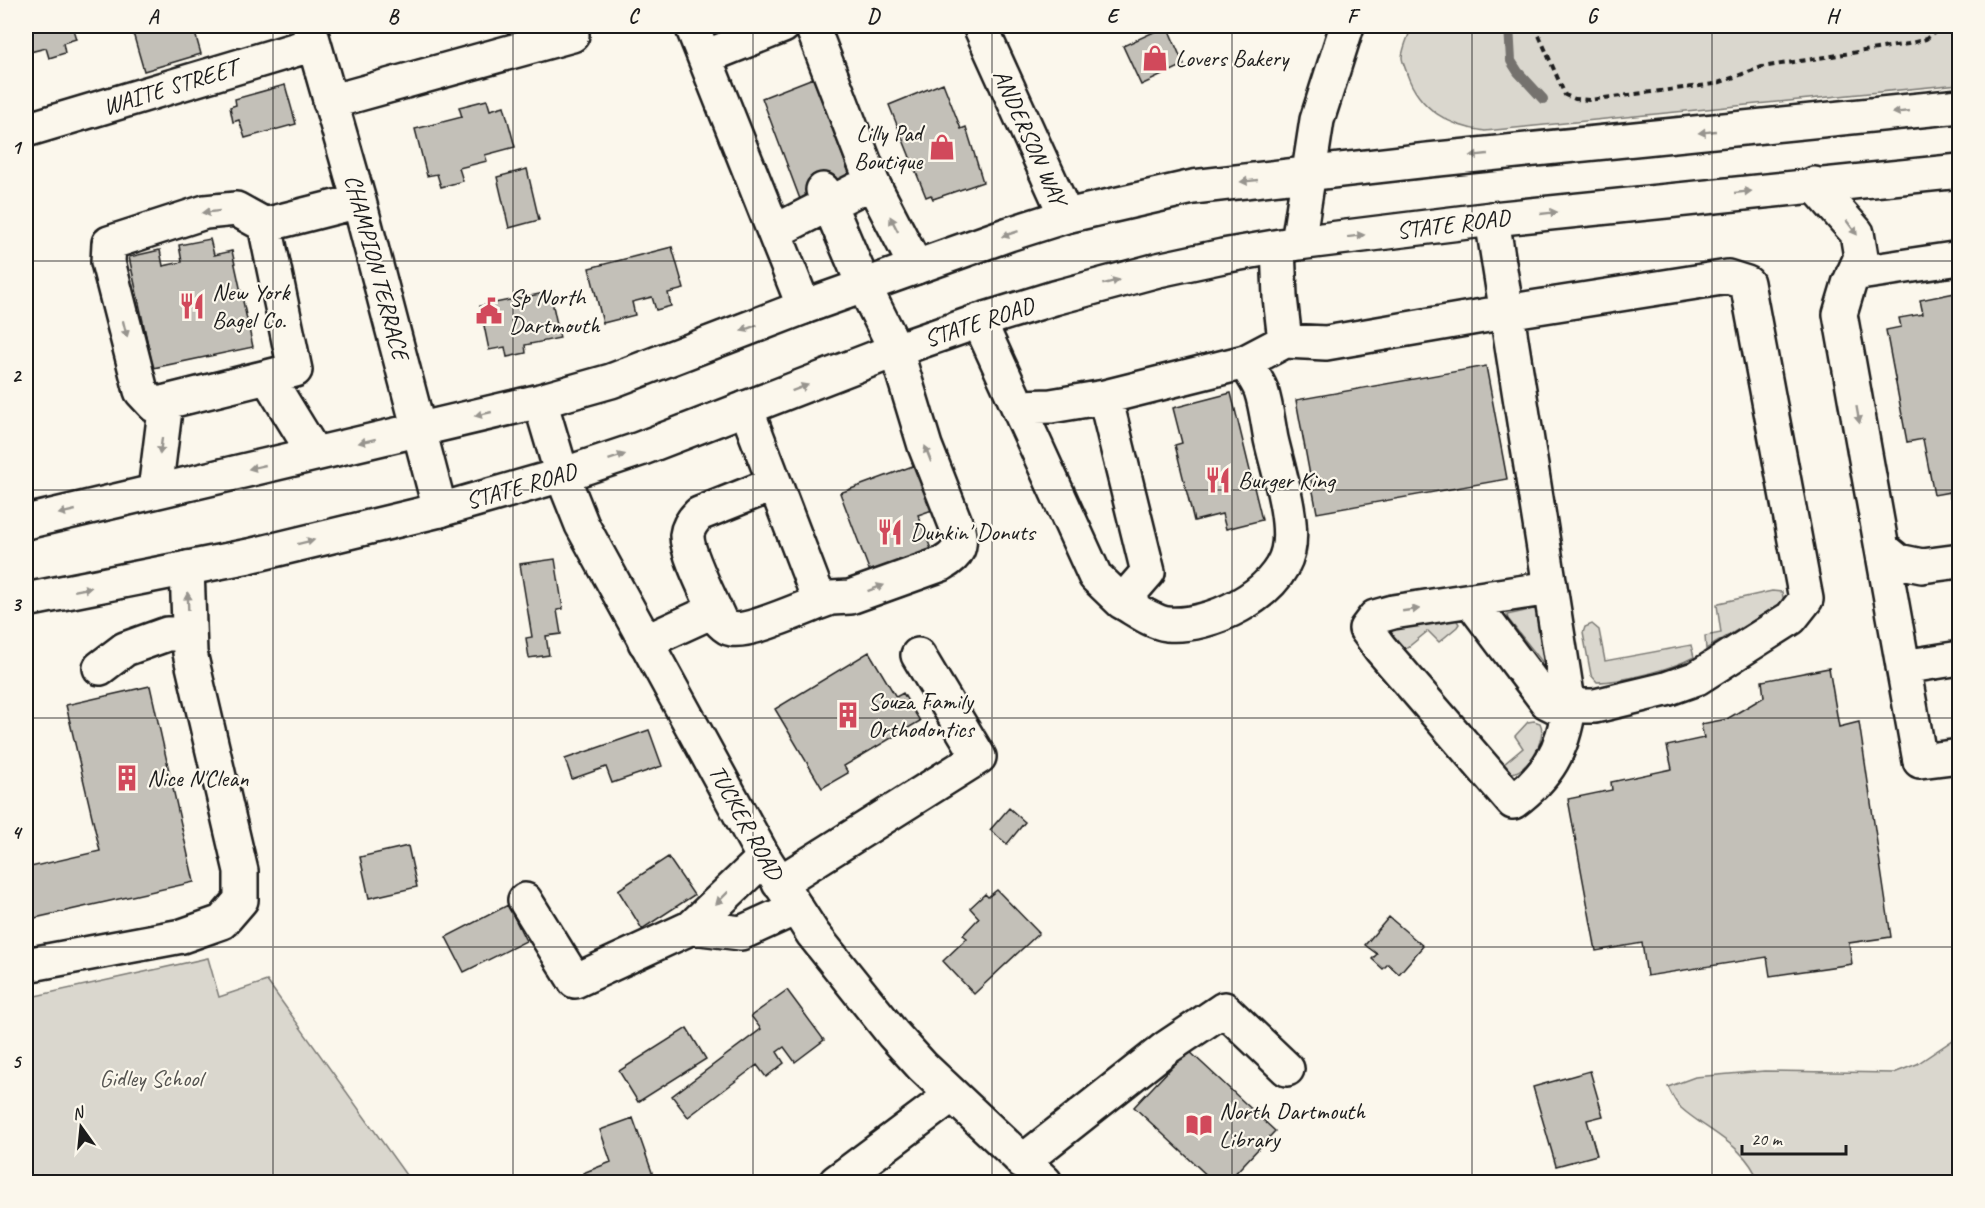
<svg xmlns="http://www.w3.org/2000/svg" width="1985" height="1208" viewBox="0 0 1985 1208" font-family="Caveat,sans-serif">
<style>
.green{fill:#dad7ce;stroke:#7b7a75;stroke-width:1.5}
.lines{fill:none;stroke-linecap:round;stroke-linejoin:round}
.stream{stroke:#74726e;stroke-width:10}
.building{fill:#c3c0b8;stroke:#1c1c1c;stroke-width:1.5}
.minor-casing{stroke:#1c1c1c;stroke-width:38}
.major-casing{stroke:#1c1c1c;stroke-width:38}
.path{stroke:#1c1c1c;stroke-width:4;stroke-dasharray:6 4.5;stroke-linecap:butt}
.minor{stroke:#fbf7ec;stroke-width:33}
.major{stroke:#fbf7ec;stroke-width:33}
.oneway{fill:#97948e}
.grid{fill:none;stroke:#1c1c1c;stroke-width:1.5;stroke-opacity:0.55}
.labels{text-anchor:middle;stroke-width:4.5;stroke-linejoin:round;paint-order:stroke}
.poi-label{font-size:24px;fill:#1c1c1c;stroke:#fbf7ec;text-anchor:start}
.street-label{font-size:24px;fill:#1c1c1c;stroke:#fbf7ec}
.park-label{font-size:24px;fill:#555451;stroke:#fbf7ec}
.neatline{fill:none;stroke:#1c1c1c;stroke-width:2}
.grid-label{font-size:20px;text-anchor:middle;font-weight:bold;fill:#1c1c1c}
</style>
<rect width="100%" height="100%" fill="#fbf7ec"/>
<filter id="ink" filterUnits="userSpaceOnUse"><feTurbulence type="fractalNoise" baseFrequency=".0167" numOctaves="2"/><feDisplacementMap in="SourceGraphic" scale="12" xChannelSelector="R" yChannelSelector="G"/><feConvolveMatrix kernelMatrix="1 2 1 2 8 2 1 2 1" color-interpolation-filters="sRGB"/></filter>
<g filter="url(#ink)">
<path class="green" d="M1412,26H1959V84L1485,131C1450,127 1419,109 1407,74C1406,69 1402,62 1402,57C1403,47 1409,35 1412,26Z
M1772,591L1782,592L1784,602L1706,649L1705,636L1721,633L1717,605L1719,603Z
M1543,607L1547,668L1508,619L1507,615Z
M1456,619L1459,624L1457,627L1439,642L1428,631L1407,648H1404L1391,635L1393,628Z
M1592,624L1599,630L1605,661L1691,645L1694,657C1672,669 1622,682 1597,682L1591,675L1583,633L1585,627Z
M1534,721L1540,723C1548,738 1527,775 1509,773L1504,764L1523,748L1515,736L1528,722Z
M208,958L219,997L267,981L411,1182H26V998Z
M1959,1036V1182H1759C1746,1145 1708,1132 1681,1108C1675,1103 1672,1094 1668,1087L1695,1077L1764,1071L1894,1073L1917,1064Z"/>
<g class="lines">
<path class="stream" d="M1509,26L1511,61L1518,72L1543,99"/>
</g>
<path class="building" d="M26,26H72L76,39L63,43L65,53L49,58L46,48L30,52L26,37Z
M131,26H193L201,54L144,71Z
M1167,26L1184,65L1141,85L1123,46Z
M813,78L852,180L800,199L762,98Z
M943,83L961,129L966,127L983,182L933,199L931,195L926,197L889,105Z
M285,85L296,124L245,138L239,120L233,122L230,107L236,105L235,99Z
M487,100L490,110L504,106L515,147L485,155L487,161L459,168L463,181L441,187L437,174L427,176L415,129L462,117L459,107Z
M527,169L539,220L509,228L497,177Z
M210,239L214,255L232,251L253,347L153,368L129,257L160,250L163,266L182,262L179,245Z
M672,247L684,289L668,293L671,306L656,310L652,297L632,302L635,315L603,323L589,268Z
M550,292L560,338L525,345L526,353L507,357L505,347L489,350L480,306Z
M1960,292V496L1950,498V492L1934,495L1923,439L1907,442L1886,330L1901,327L1899,318L1923,314L1920,300Z
M1486,366L1507,479L1317,513L1296,400Z
M1231,393L1262,520L1226,529L1222,514L1194,521L1175,445L1182,443L1173,408Z
M918,464L935,509L918,515L931,549L870,572L840,493Z
M555,559L563,609L557,610L561,634L546,636L549,655L529,658L526,638L532,637L520,564Z
M869,652L896,697L903,693L920,721L844,766L848,773L822,788L775,709Z
M1829,668L1839,727L1859,722L1891,937L1849,943L1852,964L1770,976L1767,957L1647,976L1642,943L1596,951L1568,799L1612,790L1611,782L1672,769L1667,746L1704,738L1701,724L1727,719L1764,697L1762,681Z
M150,686L194,882L26,920V868L100,851L66,705Z
M649,730L662,766L612,783L606,767L572,779L565,759Z
M1009,808L1025,822L1007,844L990,830Z
M408,846L417,887L369,898L360,857Z
M668,857L694,895L642,929L618,890Z
M997,890L1039,933L974,994L943,961L967,938L963,935L979,918L970,908L985,894L988,897Z
M508,905L526,941L464,972L446,937Z
M1389,917L1423,946L1399,974L1388,964L1383,969L1372,959L1377,954L1365,945Z
M787,990L824,1040L795,1062L784,1047L777,1052L784,1063L766,1077L757,1065L688,1117L672,1096L761,1029L751,1016Z
M687,1028L706,1059L638,1102L619,1071Z
M1188,1050L1275,1131L1227,1182H1214L1134,1107Z
M1590,1071L1603,1116L1587,1120L1597,1155L1556,1166L1533,1087Z
M633,1118L654,1178L642,1182H618L617,1179L606,1182H586L583,1173L611,1162L600,1130Z"/>
<g class="lines">
<g class="minor-casing">
<path id="minor" d="M309,26L359,201L440,510
M692,26L804,307
M812,26L872,182L916,267
M980,26L1066,216
M705,57L783,26
M330,102L572,35
M26,130L314,44
M1814,184L1857,233L1861,257L1849,284L1840,314L1920,761L1960,756
M1492,219L1569,707C1563,750 1548,776 1513,802L1380,648L1366,629L1375,617L1393,612L1550,588
M265,225L236,209L205,212L109,243L108,262L141,391L154,405L295,370L265,225L359,201
M774,232L872,182
M1278,247L1280,297L1285,341
M1853,274L1960,258
M979,321L1095,576L1122,602L1148,572L1105,397
M268,378L314,453
M1019,407L1051,406L1105,397L1245,362L1285,341L1326,343L1506,312L1728,277L1747,283L1806,599L1791,618L1697,678L1666,689L1595,706H1555L1547,702L1471,601
M746,408L820,602C801,609 748,633 732,629C726,628 724,625 720,621C712,602 686,553 687,535C688,526 693,520 699,514L774,484
M155,491L166,402
M1882,548L1898,561L1922,566L1960,561
M820,602L831,598L850,597L942,564C958,555 962,547 958,530L925,446L896,350L864,286L823,190
M1122,602C1135,609 1152,622 1167,624C1209,628 1278,595 1288,551C1295,521 1278,470 1271,439C1268,423 1266,405 1261,390C1257,380 1250,371 1245,362
M645,642L715,610
M1903,667L1960,658
M100,668L125,649L167,634H189
M764,858L692,927L741,933L796,908
M779,883L979,757L918,655
M525,900L575,981L692,927
M26,965L182,936L222,922L241,900V871L190,653L187,568
M1022,1162L1166,1048L1224,1009L1287,1069
M836,1182L952,1095"/>
</g>
<g class="major-casing">
<path id="major" d="M1298,243L1317,120L1347,26
M540,401L562,475L582,525L764,858L813,934L893,1034L922,1066L1045,1182
M26,522L540,401L611,381L804,307L1009,234L1066,216L1193,187L1428,160L1960,106
M26,600L249,556L440,510L562,475L640,449L896,350L979,321L1054,298L1158,270L1223,256L1298,243L1492,219L1960,171"/>
</g>
<path class="path" d="M1535,26L1565,95L1575,99L1589,100L1715,84L1762,67L1908,44L1926,39L1943,26"/>
<use href="#minor" class="minor"/>
<use href="#major" class="major"/>
</g>
<defs><path id="oneway-solid" d="M-6-.8H1V-3.2L6.5 0L1 3.2V.8H-6Z" transform="scale(1.5)"/></defs>
<g class="oneway">
<use href="#oneway-solid" transform="translate(1901 112) rotate(174)"/>
<use href="#oneway-solid" transform="translate(1707 132) rotate(174)"/>
<use href="#oneway-solid" transform="translate(1479 155) rotate(174)"/>
<use href="#oneway-solid" transform="translate(1249 181) rotate(174)"/>
<use href="#oneway-solid" transform="translate(1743 192) rotate(-6)"/>
<use href="#oneway-solid" transform="translate(211 212) rotate(173)"/>
<use href="#oneway-solid" transform="translate(1549 213) rotate(-6)"/>
<use href="#oneway-solid" transform="translate(894 224) rotate(-117)"/>
<use href="#oneway-solid" transform="translate(1852 228) rotate(53)"/>
<use href="#oneway-solid" transform="translate(1010 234) rotate(162)"/>
<use href="#oneway-solid" transform="translate(1356 236) rotate(-7)"/>
<use href="#oneway-solid" transform="translate(1111 282) rotate(-15)"/>
<use href="#oneway-solid" transform="translate(749 328) rotate(159)"/>
<use href="#oneway-solid" transform="translate(125 329) rotate(76)"/>
<use href="#oneway-solid" transform="translate(800 388) rotate(-21)"/>
<use href="#oneway-solid" transform="translate(483 414) rotate(167)"/>
<use href="#oneway-solid" transform="translate(1858 415) rotate(80)"/>
<use href="#oneway-solid" transform="translate(367 441) rotate(167)"/>
<use href="#oneway-solid" transform="translate(161 446) rotate(97)"/>
<use href="#oneway-solid" transform="translate(928 454) rotate(-111)"/>
<use href="#oneway-solid" transform="translate(617 457) rotate(-18)"/>
<use href="#oneway-solid" transform="translate(257 467) rotate(167)"/>
<use href="#oneway-solid" transform="translate(67 512) rotate(167)"/>
<use href="#oneway-solid" transform="translate(306 542) rotate(-14)"/>
<use href="#oneway-solid" transform="translate(876 588) rotate(-20)"/>
<use href="#oneway-solid" transform="translate(83 589) rotate(-11)"/>
<use href="#oneway-solid" transform="translate(188 601) rotate(-92)"/>
<use href="#oneway-solid" transform="translate(1411 610) rotate(-8)"/>
<use href="#oneway-solid" transform="translate(722 898) rotate(135)"/>
</g>
</g>
<path class="grid" d="M273,26V1182M513,26V1182M753,26V1182M992,26V1182M1232,26V1182M1472,26V1182M1712,26V1182M26,261H1960M26,490H1960M26,718H1960M26,947H1960"/>
<defs>
<g id="shop-bare" transform="scale(2.07)"><path d="M-5-2.5h2.3a2.7 3.5 0 0 1 5.4 0H5L5.5 6h-11ZM-1.5-2.5h3a1.5 2.3 0 0 0-3 0Z" fill="#d1495b" stroke="#fbf7ec" stroke-width="2.5" paint-order="stroke"/></g>
<g id="restaurant-bare" transform="scale(2.07)"><path d="M-5-6h1v4h1v-4h1v4h1v-4h1v5L-1.5 .5V6h-2V.5L-5-1ZM5-6V6H3V1.5H1.5Q1.5-4 5-6Z" fill="#d1495b" stroke="#fbf7ec" stroke-width="2.5" paint-order="stroke"/></g>
<g id="civic-bare" transform="scale(2.07)"><path d="M-.6-6.5H3V-4.5H.6V-3L4-1V1h2V6H-6V1h2V-1L-.6-3ZM-1.2 2.5V6h2.4V2.5Z" fill="#d1495b" stroke="#fbf7ec" stroke-width="2.5" paint-order="stroke"/></g>
<g id="building-bare" transform="scale(2.07)"><path d="M-4-6H4V6H1V3H-1V6H-4ZM-2.5-4.3h1.7v1.8h-1.7ZM.8-4.3h1.7v1.8H.8ZM-2.5-1h1.7V.8h-1.7ZM.8-1h1.7V.8H.8Z" fill="#d1495b" stroke="#fbf7ec" stroke-width="2.5" paint-order="stroke"/></g>
<g id="library-bare" transform="scale(2.07)"><path d="M-6-4Q-3-5.5-.7-3.5V5Q-3 3-6 4ZM6-4Q3-5.5 .7-3.5V5Q3 3 6 4Z" fill="#d1495b" stroke="#fbf7ec" stroke-width="2.5" paint-order="stroke"/></g>
</defs>
<g fill-rule="evenodd">
<use href="#shop-bare" x="1155" y="58"/>
<use href="#shop-bare" x="942" y="147"/>
<use href="#restaurant-bare" x="192" y="306"/>
<use href="#civic-bare" x="489" y="311"/>
<use href="#restaurant-bare" x="1218" y="480"/>
<use href="#restaurant-bare" x="890" y="532"/>
<use href="#building-bare" x="848" y="715"/>
<use href="#building-bare" x="127" y="778"/>
<use href="#library-bare" x="1199" y="1125"/>
</g>
<g class="labels">
<g class="poi-label">
<text x="1175" y="66">Lovers Bakery</text>
<text x="922" y="141" text-anchor="end">Lilly Pad<tspan x="922" dy="28">Boutique</tspan></text>
<text x="212" y="300">New York<tspan x="212" dy="28">Bagel Co.</tspan></text>
<text x="509" y="305">Sp North<tspan x="509" dy="28">Dartmouth</tspan></text>
<text x="1238" y="488">Burger King</text>
<text x="910" y="540">Dunkin' Donuts</text>
<text x="868" y="709">Souza Family<tspan x="868" dy="28">Orthodontics</tspan></text>
<text x="147" y="786">Nice N'Clean</text>
<text x="1219" y="1119">North Dartmouth<tspan x="1219" dy="28">Library</tspan></text>
</g>
<g class="street-label">
<text transform="translate(170 87) rotate(-17)" y="8">WAITE STREET</text>
<text transform="translate(1030 137) rotate(66)" y="8">ANDERSON WAY</text>
<text transform="translate(1453 224) rotate(-7)" y="8">STATE ROAD</text>
<text transform="translate(377 267) rotate(75)" y="8">CHAMPION TERRACE</text>
<text transform="translate(979 322) rotate(-18)" y="8">STATE ROAD</text>
<text transform="translate(521 486) rotate(-16)" y="8">STATE ROAD</text>
<text transform="translate(746 822) rotate(61)" y="8">TUCKER ROAD</text>
</g>
<g class="park-label">
<text x="151" y="1086">Gidley School</text>
</g>
</g>
<rect width="1985" height="1208" fill="none" stroke="#fbf7ec" stroke-width="66"/>
<g transform="translate(81 1127) rotate(345)" stroke="#fbf7ec" stroke-width="4.5" paint-order="stroke">
<path d="M0-4.5L10 22L0 15L-10 22Z" fill="#1c1c1c"/>
<text y="-9" font-size="16" font-weight="bold" text-anchor="middle" fill="#1c1c1c">N</text>
</g>
<path d="M1742 1145v9h104v-9" fill="none" stroke="#1c1c1c" stroke-width="3"/>
<text x="1751" y="1145" font-size="18" fill="#1c1c1c" stroke="#fbf7ec" stroke-width="4.5" paint-order="stroke">20 m</text>
<rect x="33" y="33" width="1919" height="1142" class="neatline"/>
<g class="grid-label">
<text x="153" y="23">A</text>
<text x="393" y="23">B</text>
<text x="633" y="23">C</text>
<text x="873" y="23">D</text>
<text x="1112" y="23">E</text>
<text x="1352" y="23">F</text>
<text x="1592" y="23">G</text>
<text x="1832" y="23">H</text>
<text x="16" y="154">1</text>
<text x="16" y="382">2</text>
<text x="16" y="611">3</text>
<text x="16" y="839">4</text>
<text x="16" y="1068">5</text>
</g>
</svg>
